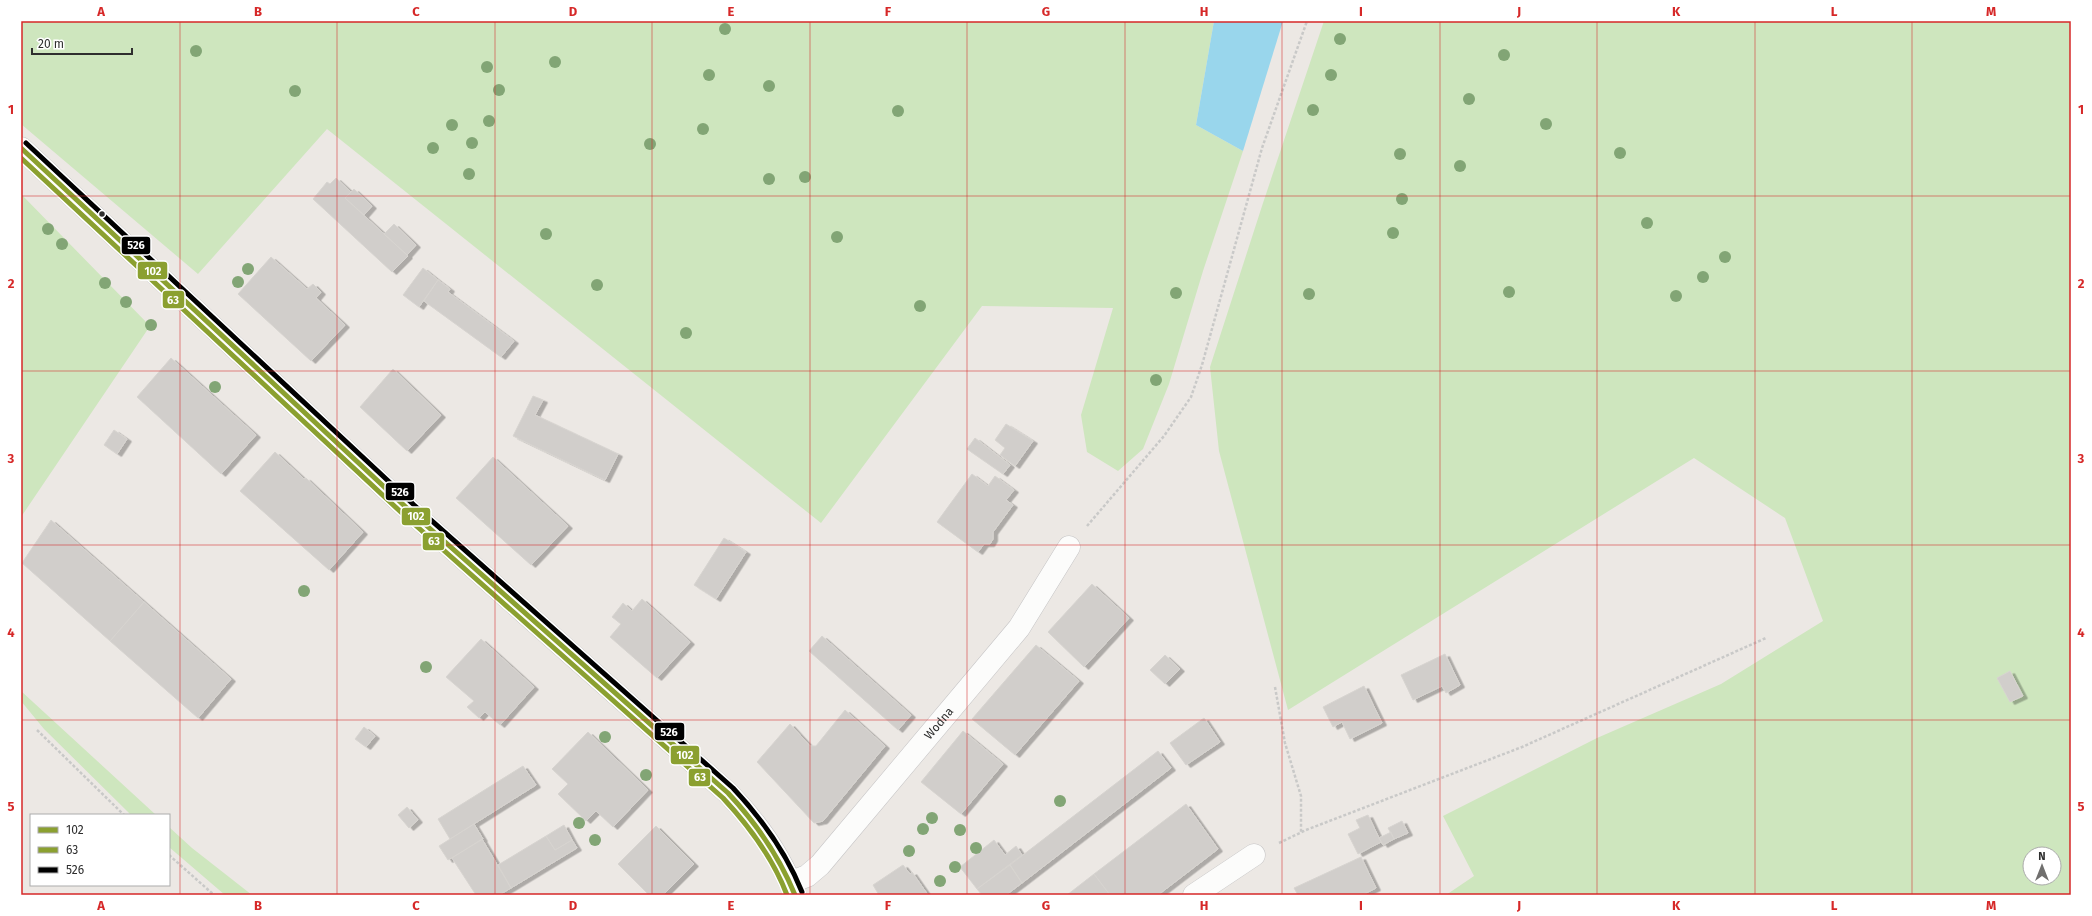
<svg xmlns="http://www.w3.org/2000/svg" width="2092" height="916" viewBox="0 0 2092 916" font-family="'Fira Sans',sans-serif">
<style>
.green{fill:#cee6be;fill-rule:evenodd}
.water{fill:#99d6ec}
.building{fill:#d1cecb;stroke:#d7d4d0;filter:url(#shadow)}
.lines{fill:none;stroke-linecap:round;stroke-linejoin:round}
.minor-casing{stroke:#c5c4c5;stroke-width:23}
.path{stroke:#c9c9c8;stroke-width:2.5;stroke-dasharray:3 2;stroke-linecap:butt}
.minor{stroke:#fcfcfb;stroke-width:22}
.bus-1-casing{stroke:#fff;stroke-width:8}
.bus-2-casing{stroke:#fff;stroke-width:8}
.bus-3-casing{stroke:#fff;stroke-width:8}
.bus-1{stroke:#8ba030;stroke-width:5}
.bus-2{stroke:#8ba030;stroke-width:5}
.bus-3{stroke:#000;stroke-width:5}
.tree{fill:#82a575}
.grid{fill:none;stroke:#d62828;stroke-width:1;stroke-opacity:0.55}
.bus-dot{fill:#2e2e2e;stroke:#fff;stroke-width:1.5}
.labels{text-anchor:middle;stroke-width:3.5;stroke-linejoin:round;paint-order:stroke}
.street-label{font-size:12px;fill:#2e2e2e;stroke:#fff}
.line-badge{stroke:#fff;stroke-width:1.5}
.badge-label{font-size:11px;text-anchor:middle;font-weight:bold;fill:#fff}
.neatline{fill:none;stroke:#d62828;stroke-width:1.5}
.grid-label{font-size:13px;text-anchor:middle;font-weight:bold;fill:#d62828}
</style>
<defs>
<filter id="shadow"><feDropShadow dx="4.5" dy="2.5" stdDeviation="0" flood-color="#0004"/></filter>
</defs>
<rect width="100%" height="100%" fill="#ece8e4"/>
<path class="green" d="M21,21H1214L1196,125L1243,151L1203,271L1169,384L1143,449L1118,471L1087,452L1081,415L1113,308L982,306L821,523L327,129L198,274L21,124Z
M1324,21H2071V895H1446L1474,876L1443,816L1597,738L1721,684L1823,621L1785,518L1694,458L1288,710L1219,451L1210,367L1263,203ZM2030,854H2054V878H2030Z
M21,194L150,326L21,517Z
M21,691L156,815H131L127,811L44,729L21,701Z
M169,827L192,848L252,895H225L169,847Z"/>
<path class="water" d="M1214,21H1283L1243,151L1196,125Z"/>
<path class="building" d="M336,178L351,192L345,198L408,256L392,272L313,199L327,182L330,184Z
M354,189L372,206L364,215L345,198Z
M394,224L416,245L407,255L384,234Z
M271,257L307,289L313,284L321,292L316,298L345,325L311,361L238,294Z
M423,268L438,280L419,307L403,295Z
M438,280L450,289L448,292L514,341L501,357L424,301Z
M171,358L256,435L221,474L137,397Z
M393,369L441,415L407,451L360,407Z
M533,396L543,400L535,415L618,454L605,480L513,436Z
M1006,424L1033,441L1015,466L1000,455L1005,448L995,440Z
M114,430L127,439L117,454L104,445Z
M975,438L1010,465L1003,474L967,449Z
M275,452L304,479L306,478L363,532L329,570L240,491Z
M493,457L568,526L531,565L456,498Z
M972,474L988,486L995,476L1014,490L1006,500L1013,505L993,532V539L990,544H984L978,552L937,522Z
M51,520L144,602L110,641L22,563Z
M724,538L746,552L716,599L694,585Z
M1092,584L1129,618L1084,667L1048,632Z
M642,599L690,642L657,678L610,637L621,624L612,617L623,603L632,611Z
M144,602L231,679L198,718L110,641Z
M822,636L911,715L898,730L809,651Z
M481,639L534,687L500,725L485,712L479,718L467,707L474,701L446,677Z
M1036,645L1079,681L1015,755L972,719Z
M1445,654L1460,685L1446,693L1442,686L1413,700L1401,675Z
M1165,655L1180,669L1165,684L1150,670Z
M2010,671L2023,696L2010,702L1997,678Z
M1364,686L1382,723L1350,739L1342,722L1333,727L1323,707Z
M845,710L885,746L823,821L814,823L757,762L790,724L810,746H816Z
M1204,718L1220,742L1186,765L1170,743Z
M364,727L375,736L366,747L355,739Z
M963,731L1003,764L961,814L921,782Z
M588,732L648,790L613,827L596,811L586,821L558,794L568,784L552,769Z
M1158,751L1171,768L1022,883L1010,865Z
M523,766L536,785L450,839L438,819Z
M1186,804L1218,849L1158,895H1110L1094,874Z
M407,807L418,820L409,828L398,815Z
M1368,815L1381,842L1358,854L1348,834L1360,828L1356,820Z
M1402,821L1408,833L1394,839L1388,828Z
M474,824L483,839L448,860L439,846Z
M564,825L572,840L555,850L546,836Z
M656,826L694,864L663,895H649L618,864Z
M1391,832L1394,839L1383,845L1379,838Z
M546,836L555,850L572,840L577,848L511,888L498,865Z
M482,839L511,888L499,895H476L452,858Z
M994,840L1005,855L1016,846L1022,855L977,889L960,867Z
M1361,857L1376,888L1362,895H1298L1294,888Z
M903,865L910,874L912,872L928,895H879L873,885Z
M1010,865L1022,883L1006,895H982L977,889Z
M1094,874L1110,895H1067Z"/>
<g class="lines">
<g class="minor-casing">
<g id="minor">
<path d="M21,148L409,510L728,793C757,823 781,856 795,895"/>
<path id="s1" d="M791,882L807,876L820,865L1019,628L1069,547"/>
<path d="M1194,895L1254,855"/>
</g>
</g>
<path class="path" d="M1087,526L1164,436L1191,397L1202,365L1262,148L1307,21
M1275,687L1285,743L1301,796V832
M37,730L124,815
M1279,843L1306,830L1522,747L1766,638
M169,855L214,895"/>
<use href="#minor" class="minor"/>
<g class="bus-1-casing">
<path id="bus-1" d="M21,148L409,510L728,793C757,824 779,856 795,895"/>
</g>
<g class="bus-2-casing">
<path id="bus-2" d="M21,158L404,515L723,798C750,827 773,858 787,895"/>
</g>
<g class="bus-3-casing">
<path id="bus-3" d="M26,143L414,505L733,788C762,819 786,852 802,892"/>
</g>
<use href="#bus-1" class="bus-1"/>
<use href="#bus-2" class="bus-2"/>
<use href="#bus-3" class="bus-3"/>
</g>
<g class="tree">
<circle cx="725" cy="29" r="6"/>
<circle cx="1340" cy="39" r="6"/>
<circle cx="196" cy="51" r="6"/>
<circle cx="1504" cy="55" r="6"/>
<circle cx="555" cy="62" r="6"/>
<circle cx="487" cy="67" r="6"/>
<circle cx="709" cy="75" r="6"/>
<circle cx="1331" cy="75" r="6"/>
<circle cx="769" cy="86" r="6"/>
<circle cx="499" cy="90" r="6"/>
<circle cx="295" cy="91" r="6"/>
<circle cx="1469" cy="99" r="6"/>
<circle cx="1313" cy="110" r="6"/>
<circle cx="898" cy="111" r="6"/>
<circle cx="489" cy="121" r="6"/>
<circle cx="1546" cy="124" r="6"/>
<circle cx="452" cy="125" r="6"/>
<circle cx="703" cy="129" r="6"/>
<circle cx="472" cy="143" r="6"/>
<circle cx="650" cy="144" r="6"/>
<circle cx="433" cy="148" r="6"/>
<circle cx="1620" cy="153" r="6"/>
<circle cx="1400" cy="154" r="6"/>
<circle cx="1460" cy="166" r="6"/>
<circle cx="469" cy="174" r="6"/>
<circle cx="805" cy="177" r="6"/>
<circle cx="769" cy="179" r="6"/>
<circle cx="1402" cy="199" r="6"/>
<circle cx="1647" cy="223" r="6"/>
<circle cx="48" cy="229" r="6"/>
<circle cx="1393" cy="233" r="6"/>
<circle cx="546" cy="234" r="6"/>
<circle cx="837" cy="237" r="6"/>
<circle cx="62" cy="244" r="6"/>
<circle cx="1725" cy="257" r="6"/>
<circle cx="248" cy="269" r="6"/>
<circle cx="1703" cy="277" r="6"/>
<circle cx="238" cy="282" r="6"/>
<circle cx="105" cy="283" r="6"/>
<circle cx="597" cy="285" r="6"/>
<circle cx="1509" cy="292" r="6"/>
<circle cx="1176" cy="293" r="6"/>
<circle cx="1309" cy="294" r="6"/>
<circle cx="1676" cy="296" r="6"/>
<circle cx="126" cy="302" r="6"/>
<circle cx="920" cy="306" r="6"/>
<circle cx="151" cy="325" r="6"/>
<circle cx="686" cy="333" r="6"/>
<circle cx="1156" cy="380" r="6"/>
<circle cx="215" cy="387" r="6"/>
<circle cx="304" cy="591" r="6"/>
<circle cx="426" cy="667" r="6"/>
<circle cx="605" cy="737" r="6"/>
<circle cx="646" cy="775" r="6"/>
<circle cx="1060" cy="801" r="6"/>
<circle cx="932" cy="818" r="6"/>
<circle cx="579" cy="823" r="6"/>
<circle cx="923" cy="829" r="6"/>
<circle cx="960" cy="830" r="6"/>
<circle cx="595" cy="840" r="6"/>
<circle cx="976" cy="848" r="6"/>
<circle cx="909" cy="851" r="6"/>
<circle cx="955" cy="867" r="6"/>
<circle cx="940" cy="881" r="6"/>
</g>
<path class="grid" d="M180,21V895M337,21V895M495,21V895M652,21V895M810,21V895M967,21V895M1125,21V895M1282,21V895M1440,21V895M1597,21V895M1755,21V895M1912,21V895M21,196H2071M21,371H2071M21,545H2071M21,720H2071"/>
<circle class="bus-dot" cx="102" cy="214" r="3.5"/>
<g class="labels">
<g class="street-label">
<text dy="4" stroke="none"><textPath href="#s1" startOffset="219">Wodna</textPath></text>
</g>
</g>
<g class="line-badge">
<rect x="121" y="236" width="30" height="19" rx="4" fill="#000"/>
<rect x="137" y="261" width="31" height="19" rx="4" fill="#8ba030"/>
<rect x="162" y="290" width="23" height="19" rx="4" fill="#8ba030"/>
<rect x="385" y="482" width="30" height="19" rx="4" fill="#000"/>
<rect x="401" y="507" width="30" height="19" rx="4" fill="#8ba030"/>
<rect x="422" y="532" width="23" height="19" rx="4" fill="#8ba030"/>
<rect x="654" y="722" width="31" height="19" rx="4" fill="#000"/>
<rect x="670" y="745" width="30" height="20" rx="4" fill="#8ba030"/>
<rect x="688" y="768" width="23" height="19" rx="4" fill="#8ba030"/>
</g>
<g class="badge-label">
<text x="136" y="249">526</text>
<text x="153" y="275">102</text>
<text x="173" y="304">63</text>
<text x="400" y="496">526</text>
<text x="416" y="520">102</text>
<text x="434" y="545">63</text>
<text x="669" y="736">526</text>
<text x="685" y="759">102</text>
<text x="700" y="781">63</text>
</g>
<rect width="2092" height="916" fill="none" stroke="#ffffff" stroke-width="44"/>
<rect x="30" y="814" width="140" height="72" fill="#ffffff" stroke="#ababab"/>
<rect x="38" y="827" width="20" height="6" fill="#8ba030" stroke="#ababab"/>
<text x="66" y="834" font-size="12" fill="#2e2e2e">102</text>
<rect x="38" y="847" width="20" height="6" fill="#8ba030" stroke="#ababab"/>
<text x="66" y="854" font-size="12" fill="#2e2e2e">63</text>
<rect x="38" y="867" width="20" height="6" fill="#000000" stroke="#ababab"/>
<text x="66" y="874" font-size="12" fill="#2e2e2e">526</text>
<g transform="translate(2042 866)"><circle r="19" fill="#ffffff" stroke="#ababab"/>
<path d="M0-3L7 15L0 10L-7 15Z" fill="#706f6e"/>
<text y="-6" font-size="11" font-weight="bold" text-anchor="middle" fill="#2e2e2e">N</text>
</g>
<path d="M32 48v6h100v-6" fill="none" stroke="#2e2e2e" stroke-width="2"/>
<text x="38" y="48" font-size="12" fill="#2e2e2e" stroke="#ffffff" stroke-width="3" paint-order="stroke">20 m</text>
<rect x="22" y="22" width="2048" height="872" class="neatline"/>
<g class="grid-label">
<text x="101" y="16">A</text>
<text x="258" y="16">B</text>
<text x="416" y="16">C</text>
<text x="573" y="16">D</text>
<text x="731" y="16">E</text>
<text x="888" y="16">F</text>
<text x="1046" y="16">G</text>
<text x="1204" y="16">H</text>
<text x="1361" y="16">I</text>
<text x="1519" y="16">J</text>
<text x="1676" y="16">K</text>
<text x="1834" y="16">L</text>
<text x="1991" y="16">M</text>
<text x="11" y="114">1</text>
<text x="2081" y="114">1</text>
<text x="11" y="288">2</text>
<text x="2081" y="288">2</text>
<text x="11" y="463">3</text>
<text x="2081" y="463">3</text>
<text x="11" y="637">4</text>
<text x="2081" y="637">4</text>
<text x="11" y="811">5</text>
<text x="2081" y="811">5</text>
<text x="101" y="910">A</text>
<text x="258" y="910">B</text>
<text x="416" y="910">C</text>
<text x="573" y="910">D</text>
<text x="731" y="910">E</text>
<text x="888" y="910">F</text>
<text x="1046" y="910">G</text>
<text x="1204" y="910">H</text>
<text x="1361" y="910">I</text>
<text x="1519" y="910">J</text>
<text x="1676" y="910">K</text>
<text x="1834" y="910">L</text>
<text x="1991" y="910">M</text>
</g>
</svg>
